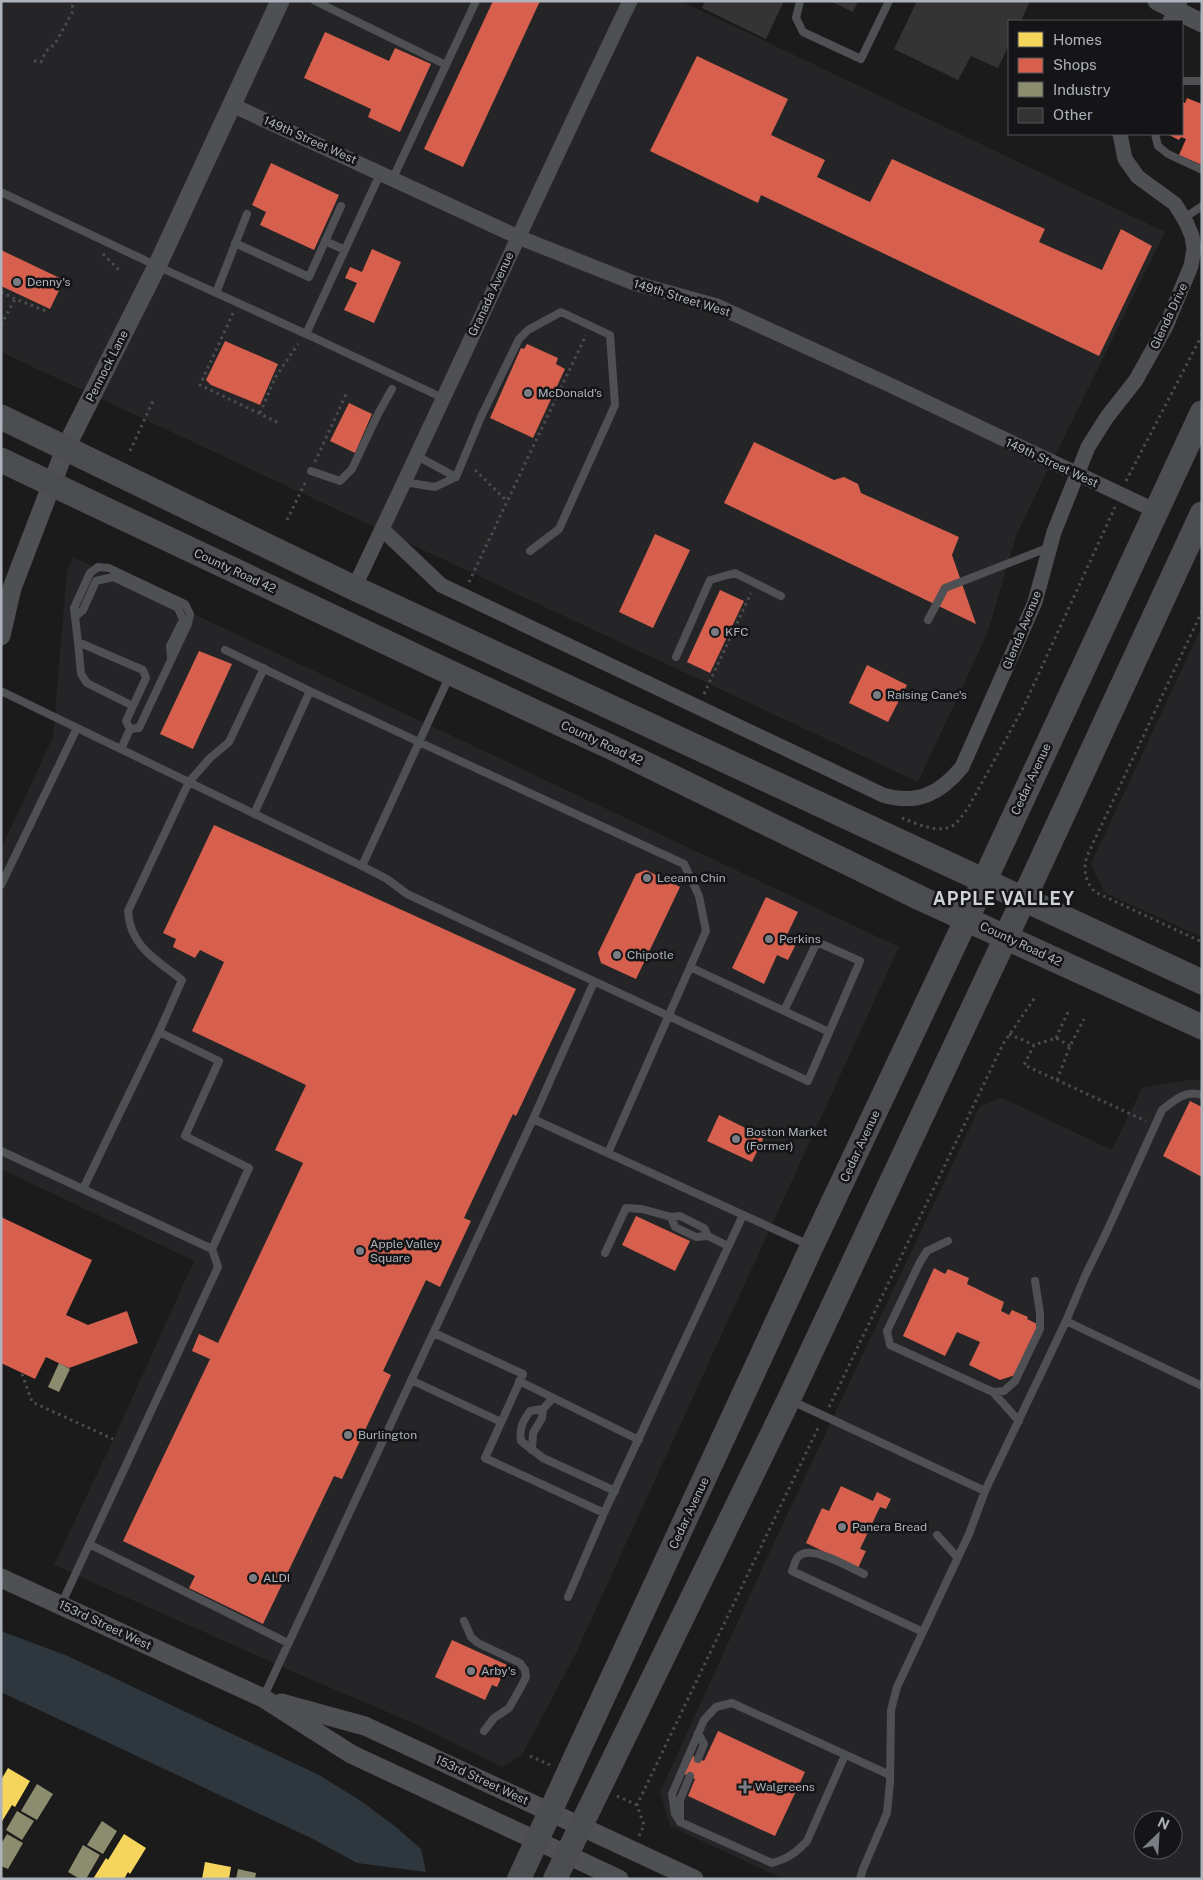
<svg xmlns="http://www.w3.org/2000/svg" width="1203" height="1880" viewBox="0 0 1203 1880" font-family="'Public Sans',sans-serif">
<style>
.built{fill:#252527;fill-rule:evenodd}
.water{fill:#2e373d}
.homes{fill:#f6d55c}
.shops{fill:#d6604d}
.industry{fill:#8c8c6e}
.building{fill:#343435}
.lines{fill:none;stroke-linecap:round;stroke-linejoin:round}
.path{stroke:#4b4c4f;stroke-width:3;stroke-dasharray:2.5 4;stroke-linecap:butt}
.service{stroke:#4f5054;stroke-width:8}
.minor{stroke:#4f5054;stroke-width:15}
.tertiary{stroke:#4f5054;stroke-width:19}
.primary{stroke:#4c4d50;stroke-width:24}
.trunk{stroke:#4c4d50;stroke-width:25}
.poi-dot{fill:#7a7d83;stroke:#151517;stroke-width:2}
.labels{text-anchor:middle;stroke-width:5;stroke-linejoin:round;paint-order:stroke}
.street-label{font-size:12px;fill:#adb2bb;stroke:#151517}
.poi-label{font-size:12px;fill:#adb2bb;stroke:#151517;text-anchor:start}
.district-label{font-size:18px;font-weight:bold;letter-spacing:1px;fill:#ced1d7;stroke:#151517}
</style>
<rect width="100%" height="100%" fill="#1b1b1b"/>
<path class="built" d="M1,1H681L1165,232L1017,533L987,634L918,782L1,352Z
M73,557L899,947L575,1655L522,1755L502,1767L411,1722L296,1673L54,1565L115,1436L194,1261L1,1169V849L53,737L67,571Z
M1202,626V937L1105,893L1091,864Z
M1194,1079L1202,1082V1879H783L670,1826L660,1792L772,1547L980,1106L1002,1098L1112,1150L1142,1088ZM1143,1820H1173V1850H1143Z"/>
<path class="water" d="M1,1631L70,1657L319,1775L361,1801L396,1827L421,1849L426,1872L357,1863L313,1839L1,1692Z"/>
<path class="homes" d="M8,1768L30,1781L15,1807L12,1805L1,1823V1780Z
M124,1834L146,1848L130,1874L128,1872L124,1879H93L106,1858L108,1860Z
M205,1862L231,1867L229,1879H202Z"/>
<path class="shops" d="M493,1H540L463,167L424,149Z
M325,32L389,61L395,48L431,64L400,132L368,117L371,109L304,78Z
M697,56L788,99L771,135L825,160L817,177L870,202L892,159L1045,229L1039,242L1102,270L1121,229L1152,246L1099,356L761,195L758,203L650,151Z
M1187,98L1202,104V165L1179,155L1186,139L1181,137L1179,140L1167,134H1182V102L1185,103Z
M271,163L339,195L314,250L260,225L266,212L252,205Z
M372,249L401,262L374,323L344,310L357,283L345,278L350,267L362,272Z
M1,250L64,280L50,309L1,286Z
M225,341L278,364L260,405L211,385L206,380Z
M527,344L558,358L556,364L565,369L533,438L490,418L521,348L524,349Z
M349,403L372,414L355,453L330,441Z
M754,442L834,480L844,477L858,484L861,493L959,537L952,555L976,624L724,503Z
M655,534L690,550L653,628L619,612Z
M720,590L744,601L710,673L687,662Z
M199,651L232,664L193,749L160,734Z
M867,665L907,685L888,722L849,703Z
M214,825L576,989L516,1116L513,1114L464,1218L471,1221L440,1287L426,1280L383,1371L391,1375L342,1479L334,1476L263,1624L189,1588L195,1576L123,1541L210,1359L192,1351L199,1334L218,1343L303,1163L275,1150L306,1085L192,1031L224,962L200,950L195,958L173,947L176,939L163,933Z
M646,870L680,887L636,979L601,963L598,953L636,874Z
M766,897L798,912L786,937L797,942L788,960L777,955L764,984L732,968Z
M1190,1101L1202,1107V1177L1163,1156Z
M719,1115L764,1137L752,1162L707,1141Z
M636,1216L690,1241L675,1271L622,1245Z
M1,1217L92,1260L66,1315L88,1325L127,1311L138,1343L69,1368L46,1357L35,1379L1,1363Z
M934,1268L945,1274L948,1269L969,1278L967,1284L1004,1302L1001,1311L1009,1315L1012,1310L1028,1317L1027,1319L1039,1325L1015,1375L1000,1380L969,1365L980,1342L957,1332L945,1356L903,1336Z
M841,1486L873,1501L877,1492L891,1499L886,1509L880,1507L860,1549L866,1551L858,1568L806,1543L822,1508L829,1511Z
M452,1640L507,1665L497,1687L492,1685L485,1700L435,1677Z
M718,1731L805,1772L775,1836L688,1796L695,1779L684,1774L693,1756L704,1761Z"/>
<path class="industry" d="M59,1363L70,1369L59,1392L48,1387Z
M37,1784L53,1794L37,1820L21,1811Z
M17,1811L34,1821L22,1840L6,1830Z
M102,1821L117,1831L103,1854L87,1845Z
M7,1834L23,1843L8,1869L1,1866V1844Z
M83,1845L100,1855L86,1879H80L68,1872Z
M238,1869L256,1873L255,1879H236Z"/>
<path class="building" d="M705,1H784L766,39L702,8Z
M830,1H858L853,12Z
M917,1H1030L1021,21H1009V45L998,68L971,56L958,80L894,49Z"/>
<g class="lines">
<path class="path" d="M34,61L41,62L46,51L55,44L73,11L72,1
M103,254L119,270
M1,292L15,299L49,312
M233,313L200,385L279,423
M1,325L15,299
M260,413L275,378L298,344
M130,451L153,401
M315,462L347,392
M475,470L507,501
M1126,481L1202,335
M287,520L306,481
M469,582L586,335
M1202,611L1087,856C1083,870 1085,881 1095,892L1202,942
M704,694L751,593
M902,818C916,823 936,834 952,826C959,822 963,814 968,808L1023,708L1115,507
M1009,1034L1034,1045
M1056,1038L1069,1010
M1070,1046L1056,1038L1034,1045L1024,1065L1146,1121
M1057,1080L1070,1046L1084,1019
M22,1374L32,1402L113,1439
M829,1407L1003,1044L1036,996
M530,1756L550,1765
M617,1796L637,1805
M639,1836L644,1825L637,1805L819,1426"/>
<path class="service" d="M315,1L446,65
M800,1L796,18L803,32L861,59L889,1
M1182,81H1202
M1155,134L1158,146L1168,154L1202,170
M381,172L306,334L443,398
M393,178L476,1
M1,192L157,266L306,334
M1184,218L1202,206
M325,241L345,250
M235,243L309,277L341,206
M216,293L247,214
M417,456L456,477
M311,471L340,481L352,469L378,414L392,389
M404,482L435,487L456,477L481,417L519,339L528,330L561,312L610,335L615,405L559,529L530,551
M75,617L83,610L96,581L113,577L178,608L183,620L170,646L171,657
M928,620L945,588L1050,547
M78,642L74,608L90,573L98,567L109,568L185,604L190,614L188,624L139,728L130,729
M225,650L310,691
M676,657L710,580L735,573L781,596
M1,691L362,866L387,879L407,894L808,1081L860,961L817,942L784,1011
M130,729L126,721L146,678L143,670L78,642L81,674L87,683L133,706
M121,749L130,729
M254,814L310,691L419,742L684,864L699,896L706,931L608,1153
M362,866L450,675
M1,885L77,728
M690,967L829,1032
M533,1119L809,1245
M1,1151L212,1249L249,1168L185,1136L219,1061L159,1032
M83,1189L159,1032L182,980C157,960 130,947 128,911L189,782L210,758L229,742L264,668
M671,1217L675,1227L696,1237L708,1236
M948,1241L927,1251L920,1262L887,1331L890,1345L993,1392L1019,1421
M605,1253L626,1208L642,1209L671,1217L680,1216L704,1228L708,1236L728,1246
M1066,1321L1202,1386
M434,1333L523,1374L485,1458L604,1513
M411,1380L501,1422
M519,1381L639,1440
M993,1392L1004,1391L1015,1381L1040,1329V1313L1035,1281
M553,1398L543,1409L530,1411C523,1421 519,1428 521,1441L543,1458L615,1491
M792,1401L985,1491
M532,1450L533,1433L542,1418L543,1409
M937,1535L958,1558
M89,1544L288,1643
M864,1574C850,1568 810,1543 798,1557C795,1560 794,1567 792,1571L923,1632
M568,1597L604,1513L743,1215
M61,1605L218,1267L212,1249
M464,1621L471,1637L478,1643L520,1663L525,1670L526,1677L521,1687L509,1708L494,1718L484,1731
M263,1698L533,1119L594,982
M845,1755L807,1841C796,1853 787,1859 772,1863L680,1822L675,1814L672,1794L704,1720L716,1707L732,1703L890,1775
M698,1759L704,1744L698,1733
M680,1822V1800L690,1776
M860,1879L863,1869L887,1813L890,1782L891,1710L897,1687L969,1534L985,1491L1066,1321L1085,1276L1107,1231L1162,1110C1173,1101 1186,1089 1202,1095"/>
<path class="minor" d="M1170,21L1180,1
M232,105L518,237L634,283L717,306L890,385L1156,511
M383,530L441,585L883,795C917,805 940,794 962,767L1035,602L1054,532L1088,447L1107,417L1136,380L1166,326L1191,266L1194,249L1192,236L1186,222L1175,204L1138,177L1125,159L1120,134
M354,588C447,393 536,196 630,1"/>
<path class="tertiary" d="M1157,1L1202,23
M1,636L12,588L66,447L157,266L280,1
M1,1578L263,1698L351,1754L619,1879
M281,1703L365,1726L694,1879"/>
<path class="primary" d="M519,1879L812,1246L967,918
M555,1879L789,1399L1006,937"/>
<path class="trunk" d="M1,417L354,588L1202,982
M1,460L451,673L615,749L922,899L1202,1027
M967,918L1202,413
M1006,937L1202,514"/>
</g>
<g class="poi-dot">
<circle cx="17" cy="282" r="5"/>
<circle cx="528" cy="393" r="5"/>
<circle cx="715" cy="632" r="5"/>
<circle cx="877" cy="695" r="5"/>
<circle cx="647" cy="878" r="5"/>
<circle cx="769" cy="939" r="5"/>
<circle cx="617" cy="955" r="5"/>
<circle cx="736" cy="1139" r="5"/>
<circle cx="360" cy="1251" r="5"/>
<circle cx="348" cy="1435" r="5"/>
<circle cx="842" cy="1527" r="5"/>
<circle cx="253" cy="1578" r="5"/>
<circle cx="471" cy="1671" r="5"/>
<path d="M742.5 1779.5h5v5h5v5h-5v5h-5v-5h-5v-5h5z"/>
</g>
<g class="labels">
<g class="street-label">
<text transform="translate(310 140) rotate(24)" y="4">149th Street West</text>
<text transform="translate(491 294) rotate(-65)" y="4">Granada Avenue</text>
<text transform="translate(682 298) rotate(17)" y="4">149th Street West</text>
<text transform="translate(1169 316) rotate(-65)" y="4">Glenda Drive</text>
<text transform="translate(107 366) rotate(-63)" y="4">Pennock Lane</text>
<text transform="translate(1052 463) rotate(25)" y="4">149th Street West</text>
<text transform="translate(235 571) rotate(25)" y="4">County Road 42</text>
<text transform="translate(1022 630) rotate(-68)" y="4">Glenda Avenue</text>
<text transform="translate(602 743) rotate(25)" y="4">County Road 42</text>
<text transform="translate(1031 779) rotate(-65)" y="4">Cedar Avenue</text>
<text transform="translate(1021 944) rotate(25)" y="4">County Road 42</text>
<text transform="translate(860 1146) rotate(-65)" y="4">Cedar Avenue</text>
<text transform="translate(689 1513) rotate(-65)" y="4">Cedar Avenue</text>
<text transform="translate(105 1625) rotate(25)" y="4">153rd Street West</text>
<text transform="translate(482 1780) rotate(25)" y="4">153rd Street West</text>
</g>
<g class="poi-label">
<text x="27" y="286">Denny's</text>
<text x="538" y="397">McDonald's</text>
<text x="725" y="636">KFC</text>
<text x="887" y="699">Raising Cane's</text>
<text x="657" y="882">Leeann Chin</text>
<text x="779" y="943">Perkins</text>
<text x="627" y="959">Chipotle</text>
<text x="746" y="1136">Boston Market<tspan x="746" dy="14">(Former)</tspan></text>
<text x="370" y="1248">Apple Valley<tspan x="370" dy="14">Square</tspan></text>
<text x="358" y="1439">Burlington</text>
<text x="852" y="1531">Panera Bread</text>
<text x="263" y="1582">ALDI</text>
<text x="481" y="1675">Arby's</text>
<text x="755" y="1791">Walgreens</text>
</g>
<g class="district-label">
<text x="1004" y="905">APPLE VALLEY</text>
</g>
</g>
<rect width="1203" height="1880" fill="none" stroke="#adb2bb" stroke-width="5"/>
<rect x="1008" y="20" width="175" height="115" fill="#151517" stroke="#525459"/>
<rect x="1018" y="32" width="25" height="15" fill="#f6d55c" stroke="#525459"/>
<text x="1053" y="45" font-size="15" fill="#adb2bb">Homes</text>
<rect x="1018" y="58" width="25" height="15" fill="#d6604d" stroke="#525459"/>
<text x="1053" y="70" font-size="15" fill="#adb2bb">Shops</text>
<rect x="1018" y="82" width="25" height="15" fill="#8c8c6e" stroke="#525459"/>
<text x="1053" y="95" font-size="15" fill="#adb2bb">Industry</text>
<rect x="1018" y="108" width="25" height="15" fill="#343435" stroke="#525459"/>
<text x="1053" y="120" font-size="15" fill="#adb2bb">Other</text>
<g transform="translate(1158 1835) rotate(25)"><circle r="24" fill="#151517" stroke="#525459"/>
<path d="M0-4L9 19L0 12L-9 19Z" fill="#7a7d83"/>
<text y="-8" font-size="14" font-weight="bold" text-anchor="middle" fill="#adb2bb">N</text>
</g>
</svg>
